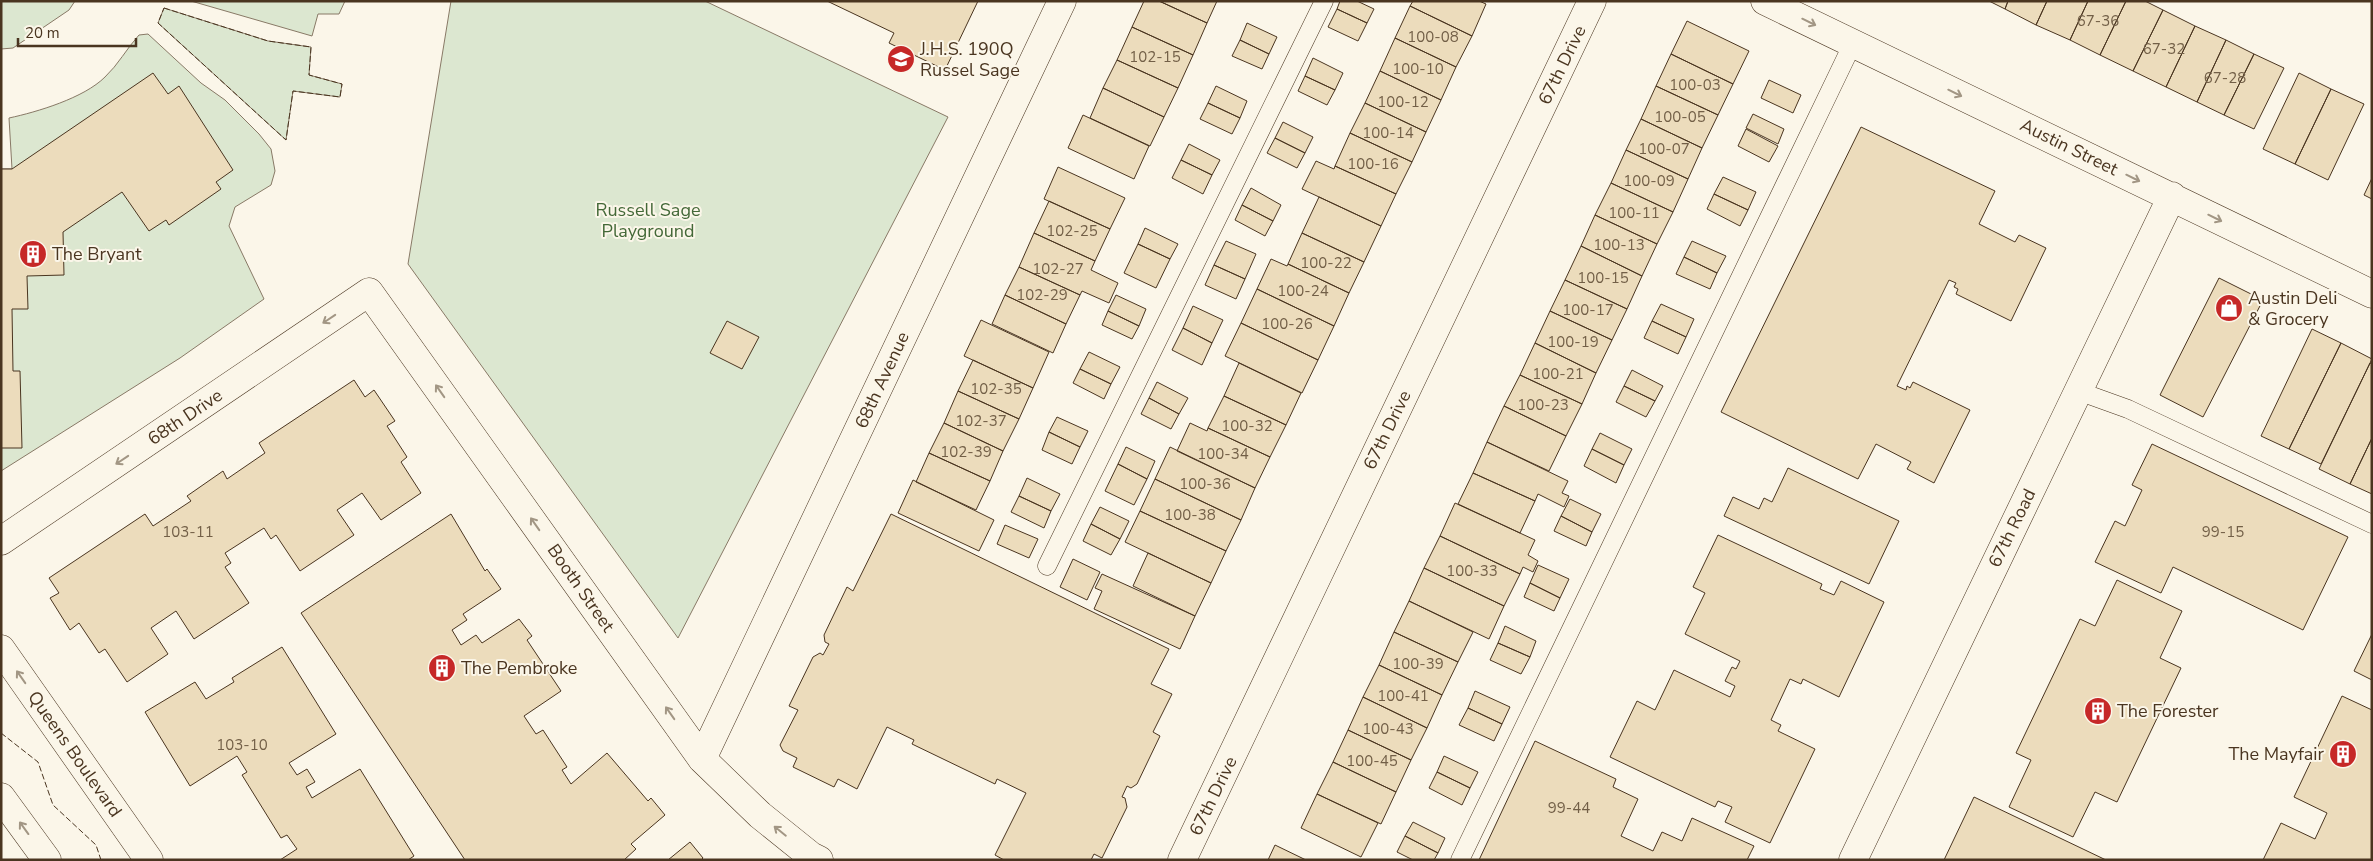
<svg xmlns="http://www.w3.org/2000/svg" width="2373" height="861" viewBox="0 0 2373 861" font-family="'Nunito Sans',sans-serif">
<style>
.green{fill:#dce7d0;stroke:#887966}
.building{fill:#ecdcbc;stroke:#4a3520}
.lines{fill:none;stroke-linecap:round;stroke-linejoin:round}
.service-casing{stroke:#4a3520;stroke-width:19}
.minor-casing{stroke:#4a3520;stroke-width:29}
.tertiary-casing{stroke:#4a3520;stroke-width:29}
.primary-casing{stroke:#4a3520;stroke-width:29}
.service{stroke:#fbf6e9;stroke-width:18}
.minor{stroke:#fbf6e9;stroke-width:28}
.tertiary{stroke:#fbf6e9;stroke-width:28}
.primary{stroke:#fbf6e9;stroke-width:28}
.fence{stroke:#4a3520;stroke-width:1;stroke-dasharray:6 2.5;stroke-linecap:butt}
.oneway{stroke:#a29684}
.labels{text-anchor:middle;stroke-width:4;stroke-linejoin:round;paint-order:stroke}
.number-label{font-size:15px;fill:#725f47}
.poi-label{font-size:18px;fill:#4a3520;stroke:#fbf6e9;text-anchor:start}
.street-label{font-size:18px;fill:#4a3520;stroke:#fbf6e9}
.park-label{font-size:18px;fill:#436837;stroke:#fbf6e9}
</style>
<rect width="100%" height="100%" fill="#fbf6e9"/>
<path class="green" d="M1,1H75L69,10L13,48L1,49Z
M191,1H345L339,14H318L312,36Z
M451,1H705L948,117L678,638L408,264Z
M164,8L268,41L311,47L309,75L342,84L340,97L293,91L286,140L158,23Z
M148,34L201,83L225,100L259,134L271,149L275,171L271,185L235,207L229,226L264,299L180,358L1,471V169H12L9,118C37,112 84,98 105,77C118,65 127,48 139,35Z"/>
<path class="building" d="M827,1H978L945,70L889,43L894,33Z
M1144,1H1159L1207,23L1193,55L1132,27Z
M1159,1H1217L1207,23Z
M1340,1H1357L1374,9L1367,23L1337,9Z
M1413,1H1479L1486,4L1472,36L1410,6Z
M1989,1H2008L2005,9Z
M2008,1H2047L2036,25L2005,9Z
M2047,1H2088L2070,40L2036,25Z
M2088,1H2126L2100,55L2070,40Z
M2126,1H2145L2163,10L2133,71L2100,55Z
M1410,6L1472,36L1456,67L1395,38Z
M1337,9L1367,23L1358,41L1328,27Z
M2163,10L2195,26L2166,87L2133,71Z
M1687,21L1749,51L1733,84L1671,54Z
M1247,23L1277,37L1269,54L1240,40Z
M2195,26L2226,40L2197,102L2166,87Z
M1132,27L1193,55L1178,88L1117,60Z
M1395,38L1456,67L1441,100L1380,71Z
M1240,40L1269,54L1262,69L1232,56Z
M2226,40L2254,54L2224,115L2197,102Z
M1671,54L1733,84L1718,115L1656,86Z
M2254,54L2284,68L2254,129L2224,115Z
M1313,58L1343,73L1335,90L1305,76Z
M1117,60L1178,88L1164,117L1103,88Z
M1380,71L1441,100L1426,132L1365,103Z
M153,73L168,94L179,86L233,170L216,182L221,189L169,225L166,220L149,231L122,192L63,232L64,275L27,276L28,309H12L13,371H20L22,448H1V169H12Z
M2299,73L2331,89L2295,164L2263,149Z
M1305,76L1335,90L1327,105L1298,91Z
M1769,80L1801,95L1793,113L1761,98Z
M1216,86L1247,101L1240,118L1208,103Z
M1656,86L1718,115L1702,148L1641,119Z
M1103,88L1164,117L1150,146L1090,118Z
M2331,89L2364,104L2328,180L2295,164Z
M1208,103L1240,118L1232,134L1200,119Z
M1365,103L1426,132L1412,162L1350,133Z
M1753,114L1784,129L1778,144L1746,128Z
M1083,115L1149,146L1134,179L1068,148Z
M1641,119L1702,148L1688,179L1626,150Z
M1283,122L1313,137L1305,153L1275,138Z
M1861,127L1995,191L1979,224L2015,242L2019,235L2046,248L2011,321L1956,294L1958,289L1954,287L1956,283L1949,280L1897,386L1906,390L1907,386L1910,388L1913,382L1970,410L1934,483L1907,469L1911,462L1876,444L1858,479L1721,412Z
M1746,129L1778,146L1769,162L1738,146Z
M1350,133L1412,162L1396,194L1335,166Z
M1275,138L1305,153L1297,168L1267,153Z
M1189,144L1220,160L1212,175L1181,160Z
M1626,150L1688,179L1673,212L1611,183Z
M1181,160L1212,175L1203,194L1172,178Z
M1316,161L1334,169L1335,166L1396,194L1381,226L1302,189Z
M1058,167L1125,198L1110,229L1044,199Z
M1723,177L1756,192L1748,210L1714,194Z
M2372,178V199L2364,195Z
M1611,183L1673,212L1657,244L1595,215Z
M1251,188L1281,205L1273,221L1242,205Z
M1714,194L1748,210L1740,226L1707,209Z
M1319,197L1381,226L1364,262L1302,233Z
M1049,201L1110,229L1095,261L1034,233Z
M1242,205L1273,221L1265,236L1235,220Z
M1595,215L1657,244L1642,276L1581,246Z
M1145,228L1178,244L1170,259L1138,244Z
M1034,233L1095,261L1091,270L1118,283L1109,303L1082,291L1080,295L1019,267Z
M1302,233L1364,262L1349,293L1288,264Z
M1226,241L1256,254L1245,279L1214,265Z
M1692,241L1726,256L1717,273L1684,257Z
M1138,244L1170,259L1156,288L1124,273Z
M1581,246L1642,276L1627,309L1565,280Z
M1684,257L1717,273L1710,289L1676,274Z
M1271,259L1287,266L1288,264L1349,293L1334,326L1257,289Z
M1214,265L1245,279L1236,299L1205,285Z
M1019,267L1080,295L1066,324L1005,295Z
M2219,278L2263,300L2203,417L2160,395Z
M1565,280L1627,309L1612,340L1550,311Z
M1257,289L1334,326L1318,360L1241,323Z
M1005,295L1066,324L1053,353L992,324Z
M1116,295L1146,309L1139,326L1108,311Z
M1661,304L1694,319L1686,337L1652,321Z
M1193,306L1223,320L1212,343L1183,328Z
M1108,311L1139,326L1132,339L1102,325Z
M1550,311L1612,340L1596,373L1535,343Z
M981,320L1049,352L1033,388L964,356Z
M727,321L759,337L742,369L710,353Z
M1652,321L1686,337L1678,354L1644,338Z
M1241,323L1318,360L1302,393L1225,356Z
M1183,328L1212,343L1202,365L1172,350Z
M2312,329L2341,343L2289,449L2261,436Z
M1535,343L1596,373L1582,404L1520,375Z
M2341,343L2372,359L2321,464L2289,449Z
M1089,352L1120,367L1111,384L1080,369Z
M973,360L1033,388L1019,419L958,391Z
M1239,363L1301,393L1286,425L1224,396Z
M2370,363L2372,364V438L2350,484L2319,469Z
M1080,369L1111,384L1104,399L1073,383Z
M1632,370L1663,386L1655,401L1624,386Z
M1520,375L1582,404L1566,436L1504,406Z
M354,380L365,397L374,390L395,421L387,426L407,457L401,462L421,493L381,520L362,493L337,510L354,535L300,571L276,535L271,539L264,528L225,553L231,563L225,567L249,603L194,639L176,611L151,628L168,654L127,682L105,649L99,653L79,623L70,630L50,598L59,593L49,578L145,514L153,526L191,501L187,496L223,471L227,479L265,453L259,443Z
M1157,382L1188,398L1179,414L1149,398Z
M1624,386L1655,401L1646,417L1616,402Z
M958,391L1019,419L1003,451L944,423Z
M1224,396L1286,425L1270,457L1208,428Z
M1149,398L1179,414L1171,429L1141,414Z
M1504,406L1566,436L1549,471L1487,442Z
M1057,417L1088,431L1080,447L1049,432Z
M944,423L1003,451L990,481L929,453Z
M1190,423L1207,431L1208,428L1270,457L1255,488L1177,451Z
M1049,432L1080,447L1072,464L1042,450Z
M1600,433L1632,449L1624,465L1592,449Z
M2372,438V494L2350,484Z
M1487,442L1568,481L1562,493L1569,496L1564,507L1538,494L1535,501L1473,473Z
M2152,444L2348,537L2303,630L2173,567L2161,593L2095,562L2115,521L2125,526L2142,490L2132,485Z
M1126,447L1155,461L1147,479L1118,464Z
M1170,447L1255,488L1241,520L1155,479Z
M1592,449L1624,465L1616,483L1584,466Z
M929,453L990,481L976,510L916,482Z
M1118,464L1147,479L1134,505L1105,491Z
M1788,468L1899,521L1869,584L1724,516L1733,497L1759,509L1764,498L1772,502Z
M1473,473L1535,501L1520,533L1458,504Z
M1027,478L1060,494L1051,511L1019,496Z
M1155,479L1241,520L1226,551L1140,511Z
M913,480L994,520L979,551L898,513Z
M1019,496L1051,511L1044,528L1011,512Z
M1570,499L1601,514L1592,532L1561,516Z
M1455,503L1535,540L1528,555L1538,561L1533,572L1523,567L1520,574L1440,536Z
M1100,507L1129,521L1120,539L1091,524Z
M1140,511L1226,551L1211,583L1125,542Z
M451,514L485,571L487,569L501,589L463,614L467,620L452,630L461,645L476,635L482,643L519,619L532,636L527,640L561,691L524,716L536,734L543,730L567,767L562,770L571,784L607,753L648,801L651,798L665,815L631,844L636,849L624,860H465L301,613Z
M891,514L1169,649L1151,684L1172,694L1153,732L1160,736L1137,784L1131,788L1127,786L1122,797L1125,798L1127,807L1102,858L1094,854L1091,860H1004L995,855L1026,793L997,779L995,784L912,744L914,740L887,727L857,789L838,779L834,787L793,767L797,758L783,751L780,745L798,710L789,706L813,657L820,653L823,655L829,644L825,642L824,635L847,587L853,591Z
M1561,516L1592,532L1586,546L1554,531Z
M1091,524L1120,539L1111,555L1083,541Z
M1005,525L1038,539L1029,558L997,544Z
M1718,535L1822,584L1820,589L1834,595L1841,581L1884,602L1839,697L1803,679L1801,684L1790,679L1771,720L1781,725L1778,731L1815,749L1770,843L1725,822L1732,807L1718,801L1715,807L1610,757L1637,701L1655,710L1674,670L1730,697L1735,686L1725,681L1732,667L1736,669L1740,661L1685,634L1705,593L1693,587Z
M1440,536L1520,574L1504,606L1424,568Z
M1148,553L1211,583L1195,616L1133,586Z
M1073,559L1100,572L1087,600L1060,587Z
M1538,565L1569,579L1560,598L1530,583Z
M1424,568L1504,606L1489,639L1409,601Z
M1102,574L1195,616L1180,649L1094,609L1102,591L1095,588Z
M2117,580L2182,611L2160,658L2181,668L2117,802L2095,792L2073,837L2009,807L2031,760L2016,753L2080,619L2095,626Z
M1530,583L1560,598L1554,611L1524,597Z
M1409,601L1473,632L1458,662L1394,632Z
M1505,626L1536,641L1530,657L1498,643Z
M1394,632L1458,662L1442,695L1379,665Z
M2372,634V680L2354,671Z
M1498,643L1530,657L1521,674L1490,660Z
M282,647L336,734L289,763L297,775L307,769L315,782L306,787L312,798L360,769L414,856L408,860H280L297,849L287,835L281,838L242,775L247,772L237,756L190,786L145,712L195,682L206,699L234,682L232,678Z
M1379,665L1442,695L1427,728L1363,697Z
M1475,691L1510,707L1502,724L1468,708Z
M2342,696L2372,710V860H2263L2281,823L2315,839L2327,813L2294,797Z
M1363,697L1427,728L1411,760L1348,730Z
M1468,708L1502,724L1494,741L1459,725Z
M1348,730L1411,760L1396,792L1333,762Z
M1535,741L1616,779L1613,787L1638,799L1621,836L1653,851L1662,832L1682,841L1692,818L1754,846L1747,860H1479Z
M1444,756L1478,772L1470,788L1437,772Z
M1333,762L1396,792L1381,824L1317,794Z
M1437,772L1470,788L1462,805L1429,788Z
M1317,794L1378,823L1361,857L1301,828Z
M1974,797L2106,860H1944Z
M1413,822L1445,838L1438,853L1405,836Z
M1405,836L1438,853L1434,860H1413L1397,852Z
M690,842L703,858L701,860H668Z
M1275,845L1306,860H1268Z"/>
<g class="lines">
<g class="service-casing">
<path id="service" d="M2078,391L2128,409L2372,524
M1047,566L1324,1
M1460,860L1853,43"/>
</g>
<g class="minor-casing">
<path id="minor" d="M1765,1L2372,294
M1,541L369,292L702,759L760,815L811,856L819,860
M702,759L1062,1
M1182,860L1592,1
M1853,860L2172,196"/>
</g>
<g class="tertiary-casing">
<path id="tertiary" d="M1,649L149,860"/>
</g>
<g class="primary-casing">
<path id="primary" d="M1,797L47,860"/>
</g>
<use href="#service" class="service"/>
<use href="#minor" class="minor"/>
<use href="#tertiary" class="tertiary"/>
<use href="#primary" class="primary"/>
<path class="fence" d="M164,8L268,41L311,47L309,75L342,84L340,97L293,91L286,140L158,23Z
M1,733L38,762L53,805L96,845L101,860"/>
</g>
<defs><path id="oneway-shaft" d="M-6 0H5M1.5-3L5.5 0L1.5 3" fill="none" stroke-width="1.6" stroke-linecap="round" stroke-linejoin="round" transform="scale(1.25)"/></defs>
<g class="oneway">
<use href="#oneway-shaft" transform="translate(1809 22) rotate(26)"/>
<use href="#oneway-shaft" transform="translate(1955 93) rotate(26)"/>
<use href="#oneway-shaft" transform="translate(2133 178) rotate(26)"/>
<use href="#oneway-shaft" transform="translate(2215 218) rotate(26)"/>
<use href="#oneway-shaft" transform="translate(329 319) rotate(146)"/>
<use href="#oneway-shaft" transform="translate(440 391) rotate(-125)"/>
<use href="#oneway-shaft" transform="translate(122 460) rotate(146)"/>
<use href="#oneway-shaft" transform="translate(535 524) rotate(-125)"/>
<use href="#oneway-shaft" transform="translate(21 677) rotate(-125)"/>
<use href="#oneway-shaft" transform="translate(670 713) rotate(-125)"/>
<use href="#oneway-shaft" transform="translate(24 828) rotate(-126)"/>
<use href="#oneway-shaft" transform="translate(780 831) rotate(-141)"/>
</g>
<defs>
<g id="school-disc" transform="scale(1.4375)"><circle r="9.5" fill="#c62828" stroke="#fbf6e9"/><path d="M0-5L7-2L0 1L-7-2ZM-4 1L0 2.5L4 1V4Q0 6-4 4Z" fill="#fff"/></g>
<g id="building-disc" transform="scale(1.4375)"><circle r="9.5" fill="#c62828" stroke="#fbf6e9"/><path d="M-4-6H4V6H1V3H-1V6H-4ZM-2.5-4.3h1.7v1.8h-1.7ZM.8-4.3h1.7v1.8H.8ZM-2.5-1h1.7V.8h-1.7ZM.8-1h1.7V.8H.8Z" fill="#fff"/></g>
<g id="shop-disc" transform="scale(1.4375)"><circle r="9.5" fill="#c62828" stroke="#fbf6e9"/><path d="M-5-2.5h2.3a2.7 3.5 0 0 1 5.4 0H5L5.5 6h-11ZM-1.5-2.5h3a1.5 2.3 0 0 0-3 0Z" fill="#fff"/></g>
</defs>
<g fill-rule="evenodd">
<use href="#school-disc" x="901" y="59"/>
<use href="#building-disc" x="33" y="254"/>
<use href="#shop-disc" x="2229" y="308"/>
<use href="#building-disc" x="442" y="668"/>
<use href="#building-disc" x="2098" y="711"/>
<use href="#building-disc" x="2343" y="754"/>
</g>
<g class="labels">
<g class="number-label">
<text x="2098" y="26">67-36</text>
<text x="1433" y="42">100-08</text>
<text x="2164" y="54">67-32</text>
<text x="1155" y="62">102-15</text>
<text x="1418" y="74">100-10</text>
<text x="2225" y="83">67-28</text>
<text x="1695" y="90">100-03</text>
<text x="1403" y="107">100-12</text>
<text x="1680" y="122">100-05</text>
<text x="1388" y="138">100-14</text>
<text x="1664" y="154">100-07</text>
<text x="1373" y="169">100-16</text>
<text x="1649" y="186">100-09</text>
<text x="1634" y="218">100-11</text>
<text x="1072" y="236">102-25</text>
<text x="1619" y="250">100-13</text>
<text x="1326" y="268">100-22</text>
<text x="1058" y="274">102-27</text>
<text x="1603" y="283">100-15</text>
<text x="1303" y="296">100-24</text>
<text x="1042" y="300">102-29</text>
<text x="1588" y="315">100-17</text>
<text x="1287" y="329">100-26</text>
<text x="1573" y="347">100-19</text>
<text x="1558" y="379">100-21</text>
<text x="996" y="394">102-35</text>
<text x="1543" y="410">100-23</text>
<text x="981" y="426">102-37</text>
<text x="1247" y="431">100-32</text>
<text x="966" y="457">102-39</text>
<text x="1223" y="459">100-34</text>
<text x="1205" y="489">100-36</text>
<text x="1190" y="520">100-38</text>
<text x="188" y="537">103-11</text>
<text x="2223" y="537">99-15</text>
<text x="1472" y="576">100-33</text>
<text x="1418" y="669">100-39</text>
<text x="1403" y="701">100-41</text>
<text x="1388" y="734">100-43</text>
<text x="242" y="750">103-10</text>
<text x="1372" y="766">100-45</text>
<text x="1569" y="813">99-44</text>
</g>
<g class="poi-label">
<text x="920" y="55">J.H.S. 190Q<tspan x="920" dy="21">Russel Sage</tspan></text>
<text x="52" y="260">The Bryant</text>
<text x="2248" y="304">Austin Deli<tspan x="2248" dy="21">&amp; Grocery</tspan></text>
<text x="461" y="674">The Pembroke</text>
<text x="2117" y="717">The Forester</text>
<text x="2324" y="760" text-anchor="end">The Mayfair</text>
</g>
<g class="street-label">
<text transform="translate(1562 65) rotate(-64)" y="6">67th Drive</text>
<text transform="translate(2069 147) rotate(26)" y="6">Austin Street</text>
<text transform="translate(882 380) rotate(-65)" y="6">68th Avenue</text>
<text transform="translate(185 417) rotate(-34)" y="6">68th Drive</text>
<text transform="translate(1387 430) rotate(-64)" y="6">67th Drive</text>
<text transform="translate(2012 528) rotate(-64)" y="6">67th Road</text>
<text transform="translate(581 588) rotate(55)" y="6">Booth Street</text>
<text transform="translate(75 754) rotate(55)" y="6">Queens Boulevard</text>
<text transform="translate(1213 796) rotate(-64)" y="6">67th Drive</text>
</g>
<g class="park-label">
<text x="648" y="216">Russell Sage<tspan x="648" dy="21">Playground</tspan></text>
</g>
</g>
<rect width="2373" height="861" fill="none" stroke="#4a3520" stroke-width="5"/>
<path d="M18 38v8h118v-8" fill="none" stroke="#4a3520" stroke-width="2.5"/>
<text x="25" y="38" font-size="15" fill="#4a3520" stroke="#fbf6e9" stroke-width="4" paint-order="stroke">20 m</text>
</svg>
